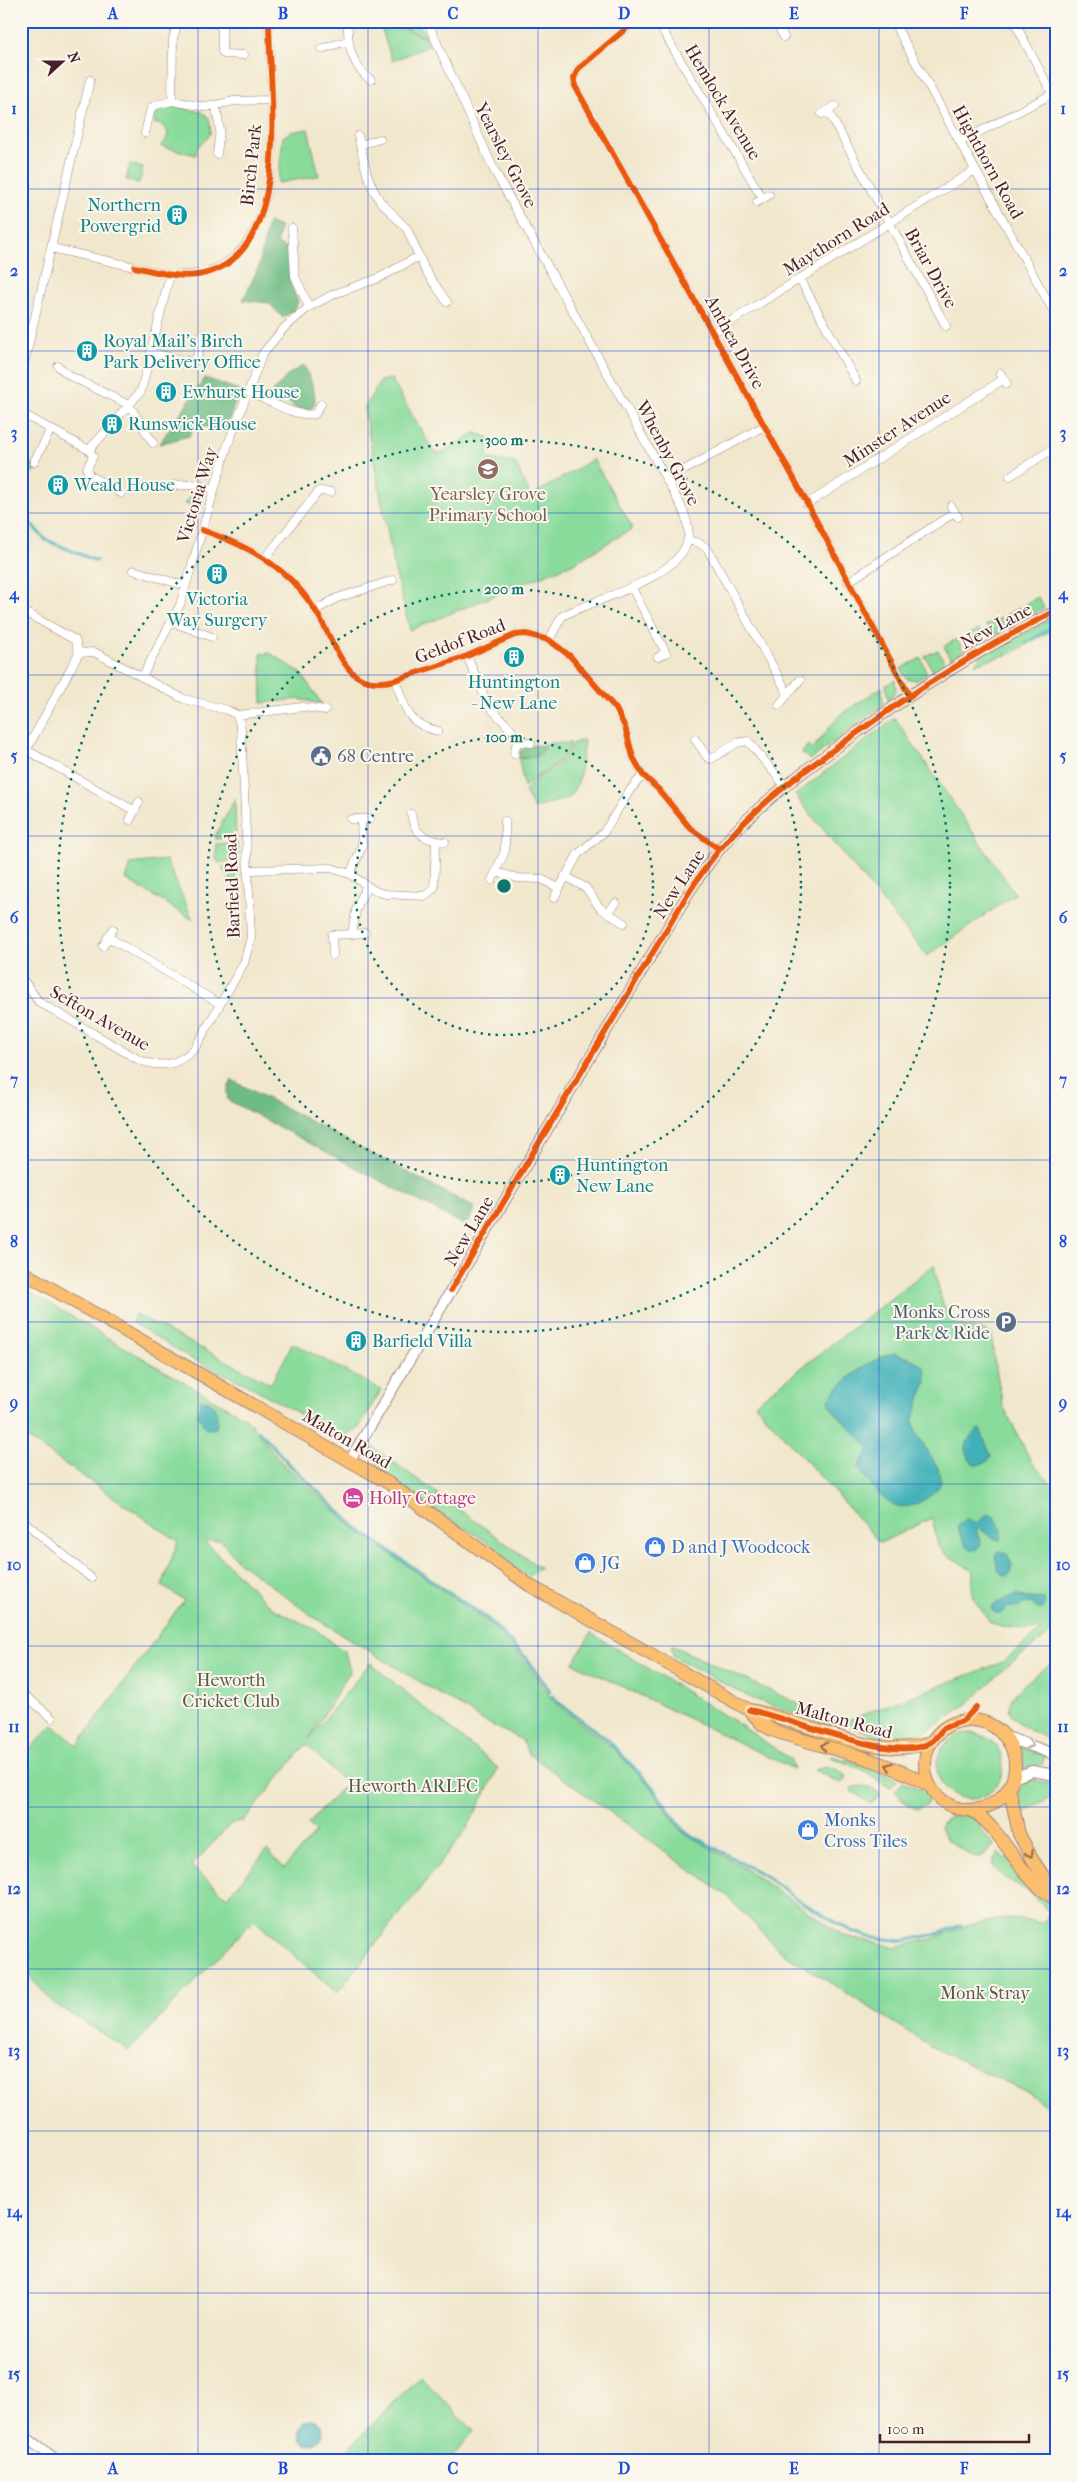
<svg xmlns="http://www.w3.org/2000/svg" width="1077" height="2482" viewBox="0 0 1077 2482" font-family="'IM FELL French Canon',serif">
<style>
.green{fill:#89db9c;stroke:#6a7d64;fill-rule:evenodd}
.forest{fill:#6ebb84;stroke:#5c6d58}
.water{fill:#40b1b9;stroke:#456872}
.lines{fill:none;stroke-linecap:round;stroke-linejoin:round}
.stream{stroke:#40b1b9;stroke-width:3}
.minor-tunnel{stroke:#d0bfad;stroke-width:8;stroke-dasharray:8 4;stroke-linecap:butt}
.minor-casing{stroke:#9e837c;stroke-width:9}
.tertiary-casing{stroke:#9e837c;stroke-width:12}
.primary-casing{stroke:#9e837c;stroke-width:14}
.minor{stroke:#fff;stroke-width:8}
.tertiary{stroke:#fff;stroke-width:10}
.primary{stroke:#fabe6e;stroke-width:12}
.cycleway-casing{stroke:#fbf7ec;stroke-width:9}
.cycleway{stroke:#e8590c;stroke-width:6}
.oneway{stroke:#ae9aa0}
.oneway2{stroke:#996749}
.grid{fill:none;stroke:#1d4ed8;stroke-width:1;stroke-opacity:0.55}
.ring{fill:none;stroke:#0f766e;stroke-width:2.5;stroke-dasharray:2.5 5}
.labels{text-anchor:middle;stroke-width:4;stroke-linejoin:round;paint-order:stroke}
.street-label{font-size:18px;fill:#4a1f2b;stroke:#fbf7ec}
.culture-label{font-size:18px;fill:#0d838f;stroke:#fbf7ec;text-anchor:start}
.education-label{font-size:18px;fill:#785e54;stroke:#fbf7ec}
.service-label{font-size:18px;fill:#4e5e75;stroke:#fbf7ec;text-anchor:start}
.hotel-label{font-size:18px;fill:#b23c85;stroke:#fbf7ec;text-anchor:start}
.shop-label{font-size:18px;fill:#366cbe;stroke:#fbf7ec;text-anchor:start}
.park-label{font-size:18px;fill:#5d574d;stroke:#fbf7ec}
.centre{fill:#0f766e;stroke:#fbf7ec;stroke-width:2.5}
.ring-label{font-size:15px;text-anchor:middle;font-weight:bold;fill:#0f766e;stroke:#fbf7ec;stroke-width:4;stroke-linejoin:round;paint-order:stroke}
.neatline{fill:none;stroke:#1d4ed8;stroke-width:2}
.grid-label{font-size:16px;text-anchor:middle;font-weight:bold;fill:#1d4ed8}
</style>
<rect width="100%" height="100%" fill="#fbf7ec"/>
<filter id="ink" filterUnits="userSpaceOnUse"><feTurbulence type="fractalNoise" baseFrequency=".02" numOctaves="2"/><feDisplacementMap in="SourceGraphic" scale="10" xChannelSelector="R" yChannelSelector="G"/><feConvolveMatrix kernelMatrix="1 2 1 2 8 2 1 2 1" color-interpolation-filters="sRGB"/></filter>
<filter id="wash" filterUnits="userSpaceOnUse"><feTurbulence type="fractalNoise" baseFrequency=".0096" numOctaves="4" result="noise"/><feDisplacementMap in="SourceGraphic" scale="20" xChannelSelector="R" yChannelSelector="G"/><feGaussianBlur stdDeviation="1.12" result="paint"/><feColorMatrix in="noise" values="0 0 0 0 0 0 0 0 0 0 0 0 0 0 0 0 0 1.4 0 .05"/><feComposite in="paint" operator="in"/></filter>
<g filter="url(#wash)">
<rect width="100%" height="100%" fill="#f1e7cd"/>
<path class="green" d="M379,21H387L427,39L429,46L392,61Z
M392,21H417L426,38Z
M171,106L202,112L209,118C213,138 208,136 197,148L196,155L160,146L167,139L168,132L161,124H155C152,111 160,108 171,106Z
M308,129L319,176L278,183L283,137L291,132Z
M130,164L143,168L139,183L126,180Z
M391,379L434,452L441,453L475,433L491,438L486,458L515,463L531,496L593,459L633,528L574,563L410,630L395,571L364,409L380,381Z
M21,457L40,468L21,477Z
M193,492L202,496L200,506L185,504Z
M1038,597L1044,608L1030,615L1025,604Z
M1020,607L1025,618L1013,626L1006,615Z
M1056,616V628L1012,653L975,664L981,655Z
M1000,618L1006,630L992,636L986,625Z
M979,629L985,641L973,648L966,636Z
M957,639L964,652L950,658L944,646Z
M938,650L945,663L933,671L925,656Z
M270,653L300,672L322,704L299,699L262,703L261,654Z
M921,658L927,674L917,680L907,679L900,669Z
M895,680L896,691L888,701L886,685Z
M882,687L883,705L810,760L802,753L808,745L813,748L840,715Z
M895,718L1015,894L927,956L795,795Z
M584,740L579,780L570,797L534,809L525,791L537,778L558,766L573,743Z
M553,743H571L557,764L536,777L524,787L519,759L529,758L543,750L544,745Z
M235,799L236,838L216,839L215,836Z
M237,843L238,859L219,863L216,859V844Z
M166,860L193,920L126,879L131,864Z
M238,864L239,890H237L222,867Z
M934,1265C938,1283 941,1320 963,1326C974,1330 982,1328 992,1335L993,1353L1003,1406L1031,1461L1056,1490V1629L1005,1668L970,1702L919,1737L891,1741L840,1723L831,1726L751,1698L673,1656L671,1645L840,1723L1003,1662L1041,1630L1001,1627L990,1622L975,1601L972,1590L973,1571L943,1552L938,1545L932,1518L880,1543L755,1404Z
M21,1287L247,1419L281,1462L358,1531L489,1623L524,1660L556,1704L612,1747L651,1788L682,1832L741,1866L844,1936L895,1947L932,1939L967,1925L1010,1918L1039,1923L1046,1920L1049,1912L1031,1893L1002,1876L994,1867V1859L999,1852L1004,1859L1008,1857L1037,1893L1056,1908V2114L1029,2093L932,2047L780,1951L727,1896L529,1754L522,1740L484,1721L312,1616L237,1560L221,1540L204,1541L272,1608L316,1630L345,1652L350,1671L309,1739L370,1663L498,1768L467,1829L337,1993L254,1920L129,2050L53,2003L21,1967V1758L53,1725L77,1746L184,1600L162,1586L178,1541L21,1434ZM306,1744L346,1784L308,1824L316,1832L284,1868L267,1850L227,1897L191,1866L232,1823L244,1821Z
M135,1314L271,1384L293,1343L381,1390L358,1429L346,1436L335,1434L250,1386L190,1358L132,1322Z
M370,1445L540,1568L528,1577C521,1572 512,1568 506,1562C502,1557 499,1551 494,1547C463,1523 373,1486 370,1445Z
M591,1633L743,1727L790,1759L794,1769L573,1663Z
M1056,1660V1742C983,1714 1006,1696 1056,1660Z
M937 1766a33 33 0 1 1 66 0a33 33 0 1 1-66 0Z
M1017,1746L1045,1756L1042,1765L1019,1770L1015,1747Z
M833,1756L868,1766L898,1780L890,1788L862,1769L830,1757Z
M826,1767L834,1768L845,1775V1780L840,1783L814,1770Z
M1033,1779L1056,1786V1795L1020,1814L1017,1794L1024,1783Z
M903,1782L928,1792L929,1797L926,1805L917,1809L909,1806L895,1791Z
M862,1786L870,1787L880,1794L872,1804L852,1792L851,1788Z
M958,1814L972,1817L981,1823L979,1826L994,1846L984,1855L975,1858L947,1840L940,1828C944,1819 949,1817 958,1814Z
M420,2376L474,2431L449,2461H336Z"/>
<path class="forest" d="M268,222L280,227L277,243L290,252V283L298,302L295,309L283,318L269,303L243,300L259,266Z
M304,365C309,376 329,417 298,409C293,408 289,402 285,400C280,398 275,396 270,395L289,374Z
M205,378L239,390L225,432L196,424L189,436L159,444Z
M544,745L543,751L535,757L519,758L520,751L528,746Z
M232,1080L475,1208L466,1226L228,1100L227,1091Z"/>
<path class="water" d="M894,1353L912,1359L925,1368L926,1381L913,1421L916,1432L938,1468L941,1483C934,1494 929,1498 918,1503C890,1517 872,1487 858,1467L870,1449L831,1408L829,1398C845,1379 869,1359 894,1353Z
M200,1400L209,1401C217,1409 219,1416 216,1428L206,1429L198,1415Z
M980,1429L991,1456L987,1462L976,1465C960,1457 965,1435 980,1429Z
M988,1514L993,1515C998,1521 1003,1531 1000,1540L994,1539L979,1528L976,1530L981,1544L978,1549L972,1550L966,1546L957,1527L966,1519L977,1523Z
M999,1552L1007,1554L1012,1565V1572L1008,1576C997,1574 996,1566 996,1556Z
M1017,1594C1026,1601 1036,1596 1044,1600L1045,1605L1043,1609H1038L1031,1603L1023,1604L1019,1608L1007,1607L1001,1614L994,1612L992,1607L997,1603Z
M299 2432a12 12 0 1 1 24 0a12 12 0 1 1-24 0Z"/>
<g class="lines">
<path class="stream" d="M21,514L46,540L96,561
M1026,643L1056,625
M258,1430L290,1465L358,1529L489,1620L527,1659L550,1691
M553,1696L559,1703L608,1740L624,1757L651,1785L684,1831L765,1876L803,1903L851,1931L869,1937L903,1941L937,1934L961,1925"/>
</g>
</g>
<g filter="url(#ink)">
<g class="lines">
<path class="minor-tunnel" d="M109,428L119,416"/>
<g class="minor-casing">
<path id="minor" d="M208,21L221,26
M222,21V51L224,54L244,55
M348,21C347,44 351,66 371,80
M427,21L494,170L679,502C685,514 690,526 688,539C681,578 593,600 562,616L549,640
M635,21L578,69L574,78L575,86L798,486L909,695
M657,21L763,199
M775,21L784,37
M893,21L1056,316
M1014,21L1056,101
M321,49L347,41
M172,101L173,39L178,21
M216,107L220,130L217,154
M828,111L946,326
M822,114L835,106
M145,133L151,108L156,105L172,101L206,107L234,101L271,100
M358,136L367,174L373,189L380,201L407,229L425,270L447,302
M960,142L1056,92
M360,145L380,139
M757,202L769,195
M292,228L295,276L309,307
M51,248L170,275C301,283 269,105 269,21
M800,279L856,381
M712,333L975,170
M152,353L191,362L197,358L202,335
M58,366L70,376L129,405L153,443
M1000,373L1007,384
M21,377L90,80
M248,392C268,399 294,418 315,414L321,404
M21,413L89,450L93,456L87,469L89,475L121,493
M119,416L141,391L170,275
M89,450L109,428
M34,462L51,429
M1010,476L1056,447
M666,480L764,426
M175,485H199L214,489
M807,504L1004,379
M951,506L958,517
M202,530C236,542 265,555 291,580C300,589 308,599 315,610C328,629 339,665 358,677C370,684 383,683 395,680L467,656L515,635L526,634L549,640L570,656L616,709L625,727L633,757L643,775L659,790L690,828L719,849
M688,540L699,543L707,548L788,694L800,680
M265,558L319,491L331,492
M133,570L186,586
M848,582L955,512
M632,588L666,653L658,657
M21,610L75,640L79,653L21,760
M316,610L337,598L393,580
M172,622L212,637
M79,653L94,652L184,699L227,710L237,715L303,707L325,710
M467,656L488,705L515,734L517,741L514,754
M142,677L180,605L227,447L263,353L285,327L309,307L334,294L379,278L419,256
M395,680C406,709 406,724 438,731
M779,705L788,694
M695,739L707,757L711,759L737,743L748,741L786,787
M517,741L531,743
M21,747L135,811
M411,814C415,835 425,840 445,842
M351,819H370
M130,820L139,802
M248,870L331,868L350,874L375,891L385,894L425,896L434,888L436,841
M496,872L517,878L541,879L559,888
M350,874L362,847L361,819
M565,876L586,888L600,908L624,923
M492,880L505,851V821
M554,898L578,854L604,832L630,790L643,775
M607,913L616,903
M352,934L365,933
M108,937L220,1004
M103,946L113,929
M333,955L332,935L352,934L356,910L366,887
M21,977L39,1002L139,1060C161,1068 178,1066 195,1048L244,963L251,937L241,729L237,715
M21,1519L91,1578
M21,1692L52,1718"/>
</g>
<g class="tertiary-casing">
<path id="tertiary" d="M350,1460L686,897C696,881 707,865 719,850C756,804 813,764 861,730C923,685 987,645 1056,611
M1004,1736L1056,1755
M1013,1778L1032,1771L1056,1775
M21,2434L58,2461"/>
</g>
<g class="primary-casing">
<path id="primary" d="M21,1271L390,1484L529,1585L749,1710L762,1724L772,1730C825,1749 881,1757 930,1786
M749,1710C807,1720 873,1763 932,1742
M925 1765a45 45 0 1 1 90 0a45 45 0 1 1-90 0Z
M1009,1787L1019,1834L1034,1862L1056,1895
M971,1810C1007,1832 1018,1879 1056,1899"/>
</g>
<use href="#minor" class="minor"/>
<use href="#tertiary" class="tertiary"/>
<use href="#primary" class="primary"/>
<g class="cycleway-casing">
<path id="cycleway" d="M635,21L578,69L574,78L575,86L798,486L909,695
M135,267C156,272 177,278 198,275C296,259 269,91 269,21
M202,530C236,542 265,555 291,580C300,589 308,599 315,610C328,629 339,665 358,677C370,684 383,683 395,680L467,656L515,635L526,634L549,640L570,656L616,709L625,727L633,757L643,775L659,790L690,828L719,849
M451,1290L686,897C696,881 707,865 719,850C756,804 813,764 861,730C923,685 987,645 1056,611
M749,1710C790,1717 897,1766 931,1742C937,1738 939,1732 944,1728C950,1724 956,1724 962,1721C967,1718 972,1711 976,1707"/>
</g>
<use href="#cycleway" class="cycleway"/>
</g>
<defs><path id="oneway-chevron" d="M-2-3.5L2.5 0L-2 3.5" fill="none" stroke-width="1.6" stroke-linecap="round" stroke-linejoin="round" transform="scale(1.25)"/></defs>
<use class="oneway" href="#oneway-chevron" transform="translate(1030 1745) rotate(20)"/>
<g class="oneway2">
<use href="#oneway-chevron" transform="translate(824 1746) rotate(-165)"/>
<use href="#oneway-chevron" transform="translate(889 1766) rotate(-160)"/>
<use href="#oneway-chevron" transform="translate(1030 1854) rotate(62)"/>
</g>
</g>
<path class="grid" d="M198,21V2461M368,21V2461M538,21V2461M709,21V2461M879,21V2461M21,189H1056M21,351H1056M21,513H1056M21,675H1056M21,836H1056M21,998H1056M21,1160H1056M21,1322H1056M21,1484H1056M21,1646H1056M21,1807H1056M21,1969H1056M21,2131H1056M21,2293H1056"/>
<g class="ring">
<circle cx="504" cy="886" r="149"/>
<circle cx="504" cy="886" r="297"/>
<circle cx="504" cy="886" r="446"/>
</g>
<defs>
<g id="building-disc" transform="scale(1.125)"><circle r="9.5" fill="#0f9aa8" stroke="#fbf7ec"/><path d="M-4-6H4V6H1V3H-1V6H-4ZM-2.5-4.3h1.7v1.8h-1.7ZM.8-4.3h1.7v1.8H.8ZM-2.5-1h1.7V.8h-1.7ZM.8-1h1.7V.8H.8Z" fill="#fff"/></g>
<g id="school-disc" transform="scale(1.125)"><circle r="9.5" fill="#8d6e63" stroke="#fbf7ec"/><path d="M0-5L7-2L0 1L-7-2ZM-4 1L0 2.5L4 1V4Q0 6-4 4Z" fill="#fff"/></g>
<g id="civic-disc" transform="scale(1.125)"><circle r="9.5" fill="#5c6f8a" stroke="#fbf7ec"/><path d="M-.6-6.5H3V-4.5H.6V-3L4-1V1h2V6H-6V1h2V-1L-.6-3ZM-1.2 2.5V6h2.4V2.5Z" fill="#fff"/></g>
<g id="parking-disc" transform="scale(1.125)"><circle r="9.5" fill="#5c6f8a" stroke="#fbf7ec"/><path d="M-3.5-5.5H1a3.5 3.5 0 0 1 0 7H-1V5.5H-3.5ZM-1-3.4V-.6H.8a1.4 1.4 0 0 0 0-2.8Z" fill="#fff"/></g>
<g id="hotel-disc" transform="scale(1.125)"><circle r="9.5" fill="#d1479c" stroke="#fbf7ec"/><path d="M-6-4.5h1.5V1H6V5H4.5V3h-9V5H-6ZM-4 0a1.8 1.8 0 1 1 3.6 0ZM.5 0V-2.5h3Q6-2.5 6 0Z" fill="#fff"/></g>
<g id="shop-disc" transform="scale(1.125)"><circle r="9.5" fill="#3f7fe0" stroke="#fbf7ec"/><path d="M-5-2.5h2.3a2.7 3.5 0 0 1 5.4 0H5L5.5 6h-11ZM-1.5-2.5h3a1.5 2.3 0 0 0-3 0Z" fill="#fff"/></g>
</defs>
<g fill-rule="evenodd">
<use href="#building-disc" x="177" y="215"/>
<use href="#building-disc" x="87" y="351"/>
<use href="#building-disc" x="166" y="392"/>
<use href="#building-disc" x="112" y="424"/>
<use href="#school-disc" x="488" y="469"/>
<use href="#building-disc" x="58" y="485"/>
<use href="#building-disc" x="217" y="574"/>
<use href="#building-disc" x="514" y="657"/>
<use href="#civic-disc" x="321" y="756"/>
<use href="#building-disc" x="560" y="1175"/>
<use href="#parking-disc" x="1006" y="1322"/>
<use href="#building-disc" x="356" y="1341"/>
<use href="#hotel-disc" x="353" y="1498"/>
<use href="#shop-disc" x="655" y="1547"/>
<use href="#shop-disc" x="585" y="1563"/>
<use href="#shop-disc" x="808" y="1830"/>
</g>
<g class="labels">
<g class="street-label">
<text transform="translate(723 102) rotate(59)" y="6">Hemlock Avenue</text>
<text transform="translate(506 155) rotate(63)" y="6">Yearsley Grove</text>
<text transform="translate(988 162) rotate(61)" y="6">Highthorn Road</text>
<text transform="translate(251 165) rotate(-84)" y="6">Birch Park</text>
<text transform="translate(836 239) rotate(-32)" y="6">Maythorn Road</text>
<text transform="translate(931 268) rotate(61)" y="6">Briar Drive</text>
<text transform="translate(735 342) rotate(61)" y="6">Anthea Drive</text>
<text transform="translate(897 429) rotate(-33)" y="6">Minster Avenue</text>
<text transform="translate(668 453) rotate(62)" y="6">Whenby Grove</text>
<text transform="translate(197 495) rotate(-73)" y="6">Victoria Way</text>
<text transform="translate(996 626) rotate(-28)" y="6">New Lane</text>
<text transform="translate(460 641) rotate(-21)" y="6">Geldof Road</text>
<text transform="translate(679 884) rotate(-57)" y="6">New Lane</text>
<text transform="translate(232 886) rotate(-92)" y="6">Barfield Road</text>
<text transform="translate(100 1018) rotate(30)" y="6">Sefton Avenue</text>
<text transform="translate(469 1231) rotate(-59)" y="6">New Lane</text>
<text transform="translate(347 1439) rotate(30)" y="6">Malton Road</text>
<text transform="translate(844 1720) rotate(15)" y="6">Malton Road</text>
</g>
<g class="culture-label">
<text x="161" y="211" text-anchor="end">Northern<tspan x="161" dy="21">Powergrid</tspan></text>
<text x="103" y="347">Royal Mail's Birch<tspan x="103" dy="21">Park Delivery Office</tspan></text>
<text x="182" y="398">Ewhurst House</text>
<text x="128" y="430">Runswick House</text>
<text x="74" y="491">Weald House</text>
<text x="217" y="605" text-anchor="middle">Victoria<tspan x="217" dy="21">Way Surgery</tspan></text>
<text x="514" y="688" text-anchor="middle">Huntington<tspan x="514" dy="21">- New Lane</tspan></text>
<text x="576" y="1171">Huntington<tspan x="576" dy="21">New Lane</tspan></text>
<text x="372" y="1347">Barfield Villa</text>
</g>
<g class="education-label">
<text x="488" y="500">Yearsley Grove<tspan x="488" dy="21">Primary School</tspan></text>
</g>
<g class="service-label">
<text x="337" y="762">68 Centre</text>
<text x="990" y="1318" text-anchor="end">Monks Cross<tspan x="990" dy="21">Park &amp; Ride</tspan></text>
</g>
<g class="hotel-label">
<text x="369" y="1504">Holly Cottage</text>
</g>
<g class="shop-label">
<text x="671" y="1553">D and J Woodcock</text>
<text x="601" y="1569">JG</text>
<text x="824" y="1826">Monks<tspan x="824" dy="21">Cross Tiles</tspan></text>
</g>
<g class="park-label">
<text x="231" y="1686">Heworth<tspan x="231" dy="21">Cricket Club</tspan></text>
<text x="413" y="1792">Heworth ARLFC</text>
<text x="985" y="1999">Monk Stray</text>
</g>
</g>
<circle cx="504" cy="886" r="8" class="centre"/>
<g class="ring-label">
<text x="504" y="445">300 m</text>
<text x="504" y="594">200 m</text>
<text x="504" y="742">100 m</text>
</g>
<rect width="1077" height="2482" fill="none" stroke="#fbf7ec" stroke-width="55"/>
<g transform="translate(62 62) rotate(69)" stroke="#fbf7ec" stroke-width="4" paint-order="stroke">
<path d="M0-4L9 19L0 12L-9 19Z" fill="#4a1f2b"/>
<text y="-8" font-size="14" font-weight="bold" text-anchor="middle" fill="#4a1f2b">N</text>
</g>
<path d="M880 2434v8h149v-8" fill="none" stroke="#4a1f2b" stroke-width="2.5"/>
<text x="887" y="2434" font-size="15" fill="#4a1f2b" stroke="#fbf7ec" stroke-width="4" paint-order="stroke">100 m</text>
<rect x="28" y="28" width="1022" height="2426" class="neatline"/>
<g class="grid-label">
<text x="113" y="19">A</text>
<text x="283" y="19">B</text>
<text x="453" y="19">C</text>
<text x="624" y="19">D</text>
<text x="794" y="19">E</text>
<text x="964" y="19">F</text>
<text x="14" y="114">1</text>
<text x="1063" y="114">1</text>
<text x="14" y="276">2</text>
<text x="1063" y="276">2</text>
<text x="14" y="438">3</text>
<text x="1063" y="438">3</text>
<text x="14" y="599">4</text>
<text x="1063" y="599">4</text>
<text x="14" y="761">5</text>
<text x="1063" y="761">5</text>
<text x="14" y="923">6</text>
<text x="1063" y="923">6</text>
<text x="14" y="1085">7</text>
<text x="1063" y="1085">7</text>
<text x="14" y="1247">8</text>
<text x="1063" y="1247">8</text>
<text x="14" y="1408">9</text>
<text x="1063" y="1408">9</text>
<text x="14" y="1570">10</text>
<text x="1063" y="1570">10</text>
<text x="14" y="1732">11</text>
<text x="1063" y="1732">11</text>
<text x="14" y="1894">12</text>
<text x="1063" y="1894">12</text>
<text x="14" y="2056">13</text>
<text x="1063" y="2056">13</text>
<text x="14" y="2217">14</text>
<text x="1063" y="2217">14</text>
<text x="14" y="2379">15</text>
<text x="1063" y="2379">15</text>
<text x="113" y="2474">A</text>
<text x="283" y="2474">B</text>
<text x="453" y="2474">C</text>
<text x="624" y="2474">D</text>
<text x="794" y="2474">E</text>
<text x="964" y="2474">F</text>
</g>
</svg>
